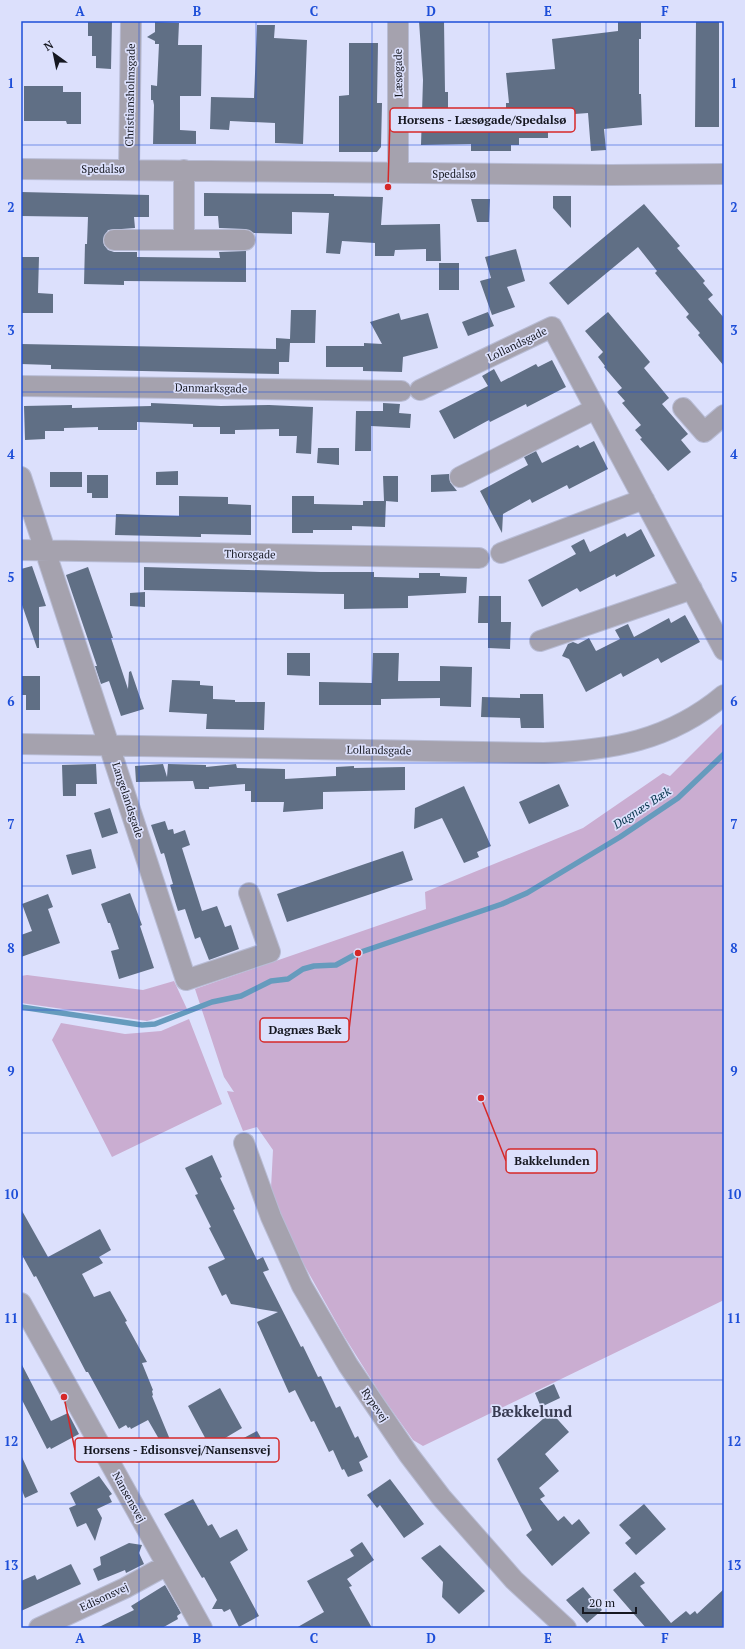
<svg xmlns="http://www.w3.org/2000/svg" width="745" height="1649" viewBox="0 0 745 1649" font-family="'PT Serif',serif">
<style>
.green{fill:#caadd1}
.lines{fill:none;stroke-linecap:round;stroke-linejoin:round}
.stream{stroke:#669bbd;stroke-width:5.5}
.building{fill:#606f85}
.minor-casing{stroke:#b8bcd5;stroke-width:22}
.minor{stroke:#a5a2ae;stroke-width:20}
.grid{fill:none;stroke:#1d4ed8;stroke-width:1;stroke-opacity:0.55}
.labels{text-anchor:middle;stroke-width:3.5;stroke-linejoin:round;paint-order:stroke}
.street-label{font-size:11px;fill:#161821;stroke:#dce0fc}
.water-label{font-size:12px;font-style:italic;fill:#04324a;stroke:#dce0fc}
.district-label{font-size:15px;font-weight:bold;fill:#383b51;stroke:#dce0fc}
.leader{fill:none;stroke:#d62828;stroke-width:1.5}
.callout-dot{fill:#d62828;stroke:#dce0fc;stroke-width:1.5}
.callout{fill:#dce0fc;stroke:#d62828;stroke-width:1.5}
.callout-label{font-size:12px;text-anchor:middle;font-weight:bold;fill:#161821}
.neatline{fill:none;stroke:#1d4ed8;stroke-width:1.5}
.grid-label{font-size:13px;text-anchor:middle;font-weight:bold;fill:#1d4ed8}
</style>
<rect width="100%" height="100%" fill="#dce0fc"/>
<path class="green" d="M724,722V1300L423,1446L413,1440L381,1395L344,1336L293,1245L271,1188L273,1150L257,1127L243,1131L227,1091L234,1092L224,1077L195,989L426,909L425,892L583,828L663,773L670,776Z
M27,975L143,990L174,981L187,1009L147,1021L21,1003V976Z
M189,1019L222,1104L112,1157L52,1040L61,1023L125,1034L161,1031Z"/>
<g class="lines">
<path class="stream" d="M21,1007L142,1025L155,1024L212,1002L241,996L271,981L288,979L303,969L314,966L336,965L358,953L502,904L527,893L620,837L678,798L724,754"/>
</g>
<path class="building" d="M88,21H112L111,69L96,68V56H92V36H88Z
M419,21H444L445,92H448V110L506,108V103H509L506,73L555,69L552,39L618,31V21H641V39H639V94H641L642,125L604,129L606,150L591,151L588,113L548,116V138H519V145H511V151H471V144L421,145L423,80Z
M696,21H719V127H695Z
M155,22L179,23L178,45H202L201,96H180V130L196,131V144H153L154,105L153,100H151V85L157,86L159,44H155V41L147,37L155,32Z
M257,25H275L274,38L307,40L303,144L275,143V123L230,121L229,130L210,129L211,97L254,98Z
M349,43H378L377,103H382L381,147L377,152H339V96L349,95Z
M24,86H63V92H81V124H67L66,121H24Z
M21,192L149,195V217H134L135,228L108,230L103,240L104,245L108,250L114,252H137V257L220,258L219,252L246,251V282L124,281V285L84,284L85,244H87L88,217L21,216Z
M204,193L334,194V196L383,197L381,225L440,224L441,261H426V249L395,250L394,256H375V243L342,241L340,254L326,253L329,213L292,212V234L254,233L245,229L219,228L218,216H204Z
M553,196H571V228L553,208Z
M471,199H490L489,222H477Z
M644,204L680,246L677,248L705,281L703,283L713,295L708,299L724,318V366L698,335L700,333L686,317L689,314L655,273L657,271L638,247L568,305L549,283Z
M516,249L525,281L507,287L515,307L492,315L480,281L491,278L485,257Z
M21,257H39L38,293L53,294V313H21Z
M439,263H459V290H439Z
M291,310H316L315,343H290L289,362H279V374L51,369V365L21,364V344L276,349V338L290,339Z
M488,312L494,326L468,336L462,322Z
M608,312L650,362L644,368L669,398L662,404L688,434L681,440L691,452L668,471L640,439L642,438L635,430L641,425L622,403L625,401L617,392L622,388L604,367L605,366L598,357L603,352L585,331Z
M399,313L401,320L428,313L438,348L403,357L402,372L363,371V367H326V346H364V343L382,344L370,322Z
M552,360L566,387L527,407L526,404L490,422L489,420L454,439L439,411L488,386L482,376L494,369L501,382L536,364L538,367Z
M151,403L221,406L269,405L313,407L311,454L296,453L297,436H279V429L235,430V434H220V427H193V424L137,422V430H98V427L64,428V431H45V439L25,440L24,406L72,405V408L151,406Z
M383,403L400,404L399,413L411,414L410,428L371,426V451H355L356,411H383Z
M594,441L608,469L569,489L567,485L532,503L530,499L503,514L502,533L480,491L528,465L524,457L536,451L542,463L578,445L580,448Z
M318,448H339V465L317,463Z
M178,471V485H156V472Z
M50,472H82V487H50Z
M449,474L450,482L457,491L431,492V475Z
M87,475H108V498H92V493H87Z
M383,476H398V502L386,501L385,527L352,526V530H313V533H292V496H314V504L363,505V501H384Z
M179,496L228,497V504L251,505V535L201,534V537L115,535L116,514L179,516Z
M641,529L655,556L616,577L615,574L580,592L577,588L542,607L528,580L576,554L571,546L584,539L590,552L625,533L627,537Z
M32,566L46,606L39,607V648H37L21,602V569Z
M88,567L113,638H111L128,689L129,672L131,671L144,709L121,716L109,681L101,684L95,666H97L66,575Z
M144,567L321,572H374V577L419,578V573H440V576L467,577L466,593L408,596V608L344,609V594L144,590Z
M145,592V607L130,606V593Z
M479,596H501V622H511L510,649L488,648V623H478Z
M685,615L700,642L661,663L658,658L623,677L621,673L586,692L569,659L562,656L568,644L573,642L578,644L589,638L596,651L620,639L615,630L628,624L634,637L669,618L671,623Z
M287,653H310V676L287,675Z
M373,653H399L398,681H440V666L472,667L471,707L440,706V698L381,699V705H319V682L372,683Z
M21,676H40V710H26V695H21Z
M172,680L200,681V685L213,686V699L235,700V702H265L264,730L206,729L207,714L169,712Z
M520,694H543L544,728H521L520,718L481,717L482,697L520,698Z
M96,764L97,784H76V796H63L62,765Z
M163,764L167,777L168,764L206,765V767L236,764L237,768L285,769V779L336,776V767L354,766V768L405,767V790L323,792V809L283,812L284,802H251V791H245V784L209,787V789H195L193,781L136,782L135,766Z
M559,784L569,806L529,824L519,802Z
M464,786L491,846L477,852L479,857L464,863L442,818L414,829L415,808Z
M110,808L118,833L102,838L94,813Z
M165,821L168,830L173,829L174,834L185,830L190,845L182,848L202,911L217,906L225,927L231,925L239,949L209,960L200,937L195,939L185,909L178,911L170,885L173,884L164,853L161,854L151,825Z
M91,849L96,868L72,875L66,855Z
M403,851L413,880L287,922L277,894Z
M130,893L142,925L140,926L154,968L119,979L111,951L119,949L110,923H108L101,904Z
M48,894L53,907L48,909L60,943L21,957V935L32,931L22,904Z
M212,1155L222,1177L220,1178L235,1209L233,1210L257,1260L263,1257L269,1270L263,1272L301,1347L303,1346L318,1377L321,1376L336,1408L340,1406L355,1438L358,1436L368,1457L359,1462L363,1471L348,1477L344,1469L342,1470L333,1450L329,1452L314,1421L311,1422L295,1390L289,1393L257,1322L278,1312L231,1304L226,1294L222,1296L208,1267L225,1259L209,1228L211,1227L195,1195L198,1194L185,1168Z
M21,1209L48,1257L100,1229L111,1250L99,1257L103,1263L82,1274L94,1297L110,1291L127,1321L125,1322L147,1362L142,1363L153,1390L152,1391L153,1395L152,1396L171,1442L163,1446L148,1420L131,1429L130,1427L128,1428L126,1425L119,1429L88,1372H86L36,1276L34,1277L21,1253Z
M21,1363L51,1421L68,1413L79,1434L51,1449L50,1447L47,1449L21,1398Z
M554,1384L560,1398L541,1407L535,1393Z
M220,1388L242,1428L210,1447L188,1406Z
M551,1412L569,1432L545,1454L559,1471L539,1488L545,1496L540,1499L558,1521L564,1516L572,1525L579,1519L590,1533L552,1566L526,1535L532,1530L497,1459Z
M257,1431L264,1443L246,1454L238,1441Z
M21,1455L38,1492L25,1498L21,1488Z
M99,1476L112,1494L109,1496L112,1502L97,1509L102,1518L95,1541L86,1523L77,1527L69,1508L76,1505L70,1493Z
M390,1479L424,1524L404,1538L380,1505L377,1508L367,1495Z
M193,1499L208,1526L212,1524L220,1538L237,1529L248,1550L230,1562L259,1616L239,1627L230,1609L224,1612L222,1609H212L217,1600L204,1577L202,1578L164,1514Z
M644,1504L666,1529L636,1555L625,1543L631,1538L619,1525Z
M362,1542L374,1560L347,1579L352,1586L349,1587L372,1628H296L324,1612L307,1581L354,1556L350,1550Z
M129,1543L142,1545L139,1553L144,1564L126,1573L125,1570L98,1581L93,1569L101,1565L100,1557Z
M440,1545L485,1591L459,1614L442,1597L443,1582L421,1558Z
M71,1564L81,1584L21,1611V1581L35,1575L37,1580Z
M635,1572L645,1583L640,1586L671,1623L686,1611L690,1615L695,1611L697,1614L724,1589V1628H646L613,1590Z
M165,1585L181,1613L177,1616L178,1619L162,1628H97L134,1610L131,1606Z
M583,1587L602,1610L587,1623L566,1600Z"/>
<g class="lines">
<g class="minor-casing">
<path id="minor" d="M398,21V173
M21,169L611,175L724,174
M129,169L131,21
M114,240H245
M184,240V170
M21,386L401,391
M420,390L552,327L724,650
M683,408L704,432L724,415
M21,477L186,980L270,952L249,893
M460,477L595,409
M21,550L479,558
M501,553L644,499
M540,641L692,589
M21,744L544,753C612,750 669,741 724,695
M244,1143L271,1217L302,1286L348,1365L409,1455L441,1497L514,1580L566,1628
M21,1303L202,1628
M39,1628L125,1588L167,1565"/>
</g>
<use href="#minor" class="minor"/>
</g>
<path class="grid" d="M139,21V1628M256,21V1628M372,21V1628M489,21V1628M606,21V1628M21,145H724M21,269H724M21,392H724M21,516H724M21,639H724M21,763H724M21,886H724M21,1010H724M21,1133H724M21,1257H724M21,1380H724M21,1504H724"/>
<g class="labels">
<g class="street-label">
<text transform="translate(398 73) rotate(-91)" y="4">Læsøgade</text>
<text transform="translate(130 95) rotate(-89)" y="4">Christiansholmsgade</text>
<text x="103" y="173">Spedalsø</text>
<text x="454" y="178">Spedalsø</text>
<text transform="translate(517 344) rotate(-26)" y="4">Lollandsgade</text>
<text transform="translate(211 388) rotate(1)" y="4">Danmarksgade</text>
<text transform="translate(250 554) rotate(1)" y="4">Thorsgade</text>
<text transform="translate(379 750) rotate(1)" y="4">Lollandsgade</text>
<text transform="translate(128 800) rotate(72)" y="4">Langelandsgade</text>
<text transform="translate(375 1405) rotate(56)" y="4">Rypevej</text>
<text transform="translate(129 1497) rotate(61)" y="4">Nansensvej</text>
<text transform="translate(104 1597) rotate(-25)" y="4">Edisonsvej</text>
</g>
<g class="water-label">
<text transform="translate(642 808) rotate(-33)" y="4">Dagnæs Bæk</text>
</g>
<g class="district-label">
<text x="532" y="1417">Bækkelund</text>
</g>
</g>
<path class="leader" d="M388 187L390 120M358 953L349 1030M481 1098L506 1161M64 1397L75 1450"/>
<g class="callout-dot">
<circle cx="388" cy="187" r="4"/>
<circle cx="358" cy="953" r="4"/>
<circle cx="481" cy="1098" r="4"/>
<circle cx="64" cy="1397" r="4"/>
</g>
<g class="callout">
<rect x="390" y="108" width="185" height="24" rx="4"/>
<rect x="260" y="1018" width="89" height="24" rx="4"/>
<rect x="506" y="1149" width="91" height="24" rx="4"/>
<rect x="75" y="1438" width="204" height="24" rx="4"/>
</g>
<g class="callout-label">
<text x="482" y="124">Horsens - Læsøgade/Spedalsø</text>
<text x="305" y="1034">Dagnæs Bæk</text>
<text x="552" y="1165">Bakkelunden</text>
<text x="177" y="1454">Horsens - Edisonsvej/Nansensvej</text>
</g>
<rect width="745" height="1649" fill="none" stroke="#dce0fc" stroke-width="44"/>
<g transform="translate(54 54) rotate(327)" stroke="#dce0fc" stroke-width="3" paint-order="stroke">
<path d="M0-3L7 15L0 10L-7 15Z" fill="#161821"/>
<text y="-6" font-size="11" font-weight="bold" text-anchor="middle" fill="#161821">N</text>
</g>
<path d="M583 1607v6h53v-6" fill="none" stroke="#161821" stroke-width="2"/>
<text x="589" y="1607" font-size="12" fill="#161821" stroke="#dce0fc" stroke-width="3" paint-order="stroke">20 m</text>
<rect x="22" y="22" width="701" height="1605" class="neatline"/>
<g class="grid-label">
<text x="80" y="16">A</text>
<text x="197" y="16">B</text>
<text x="314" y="16">C</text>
<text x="431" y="16">D</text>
<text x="548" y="16">E</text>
<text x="665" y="16">F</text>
<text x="11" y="88">1</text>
<text x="734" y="88">1</text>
<text x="11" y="212">2</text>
<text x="734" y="212">2</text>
<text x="11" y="335">3</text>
<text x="734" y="335">3</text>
<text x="11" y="459">4</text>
<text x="734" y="459">4</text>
<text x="11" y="582">5</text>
<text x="734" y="582">5</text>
<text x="11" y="706">6</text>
<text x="734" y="706">6</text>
<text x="11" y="829">7</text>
<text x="734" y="829">7</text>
<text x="11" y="953">8</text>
<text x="734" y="953">8</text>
<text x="11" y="1076">9</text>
<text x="734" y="1076">9</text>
<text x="11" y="1199">10</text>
<text x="734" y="1199">10</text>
<text x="11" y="1323">11</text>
<text x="734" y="1323">11</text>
<text x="11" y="1446">12</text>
<text x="734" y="1446">12</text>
<text x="11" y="1570">13</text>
<text x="734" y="1570">13</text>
<text x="80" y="1643">A</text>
<text x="197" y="1643">B</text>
<text x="314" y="1643">C</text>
<text x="431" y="1643">D</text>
<text x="548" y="1643">E</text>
<text x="665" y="1643">F</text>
</g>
</svg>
